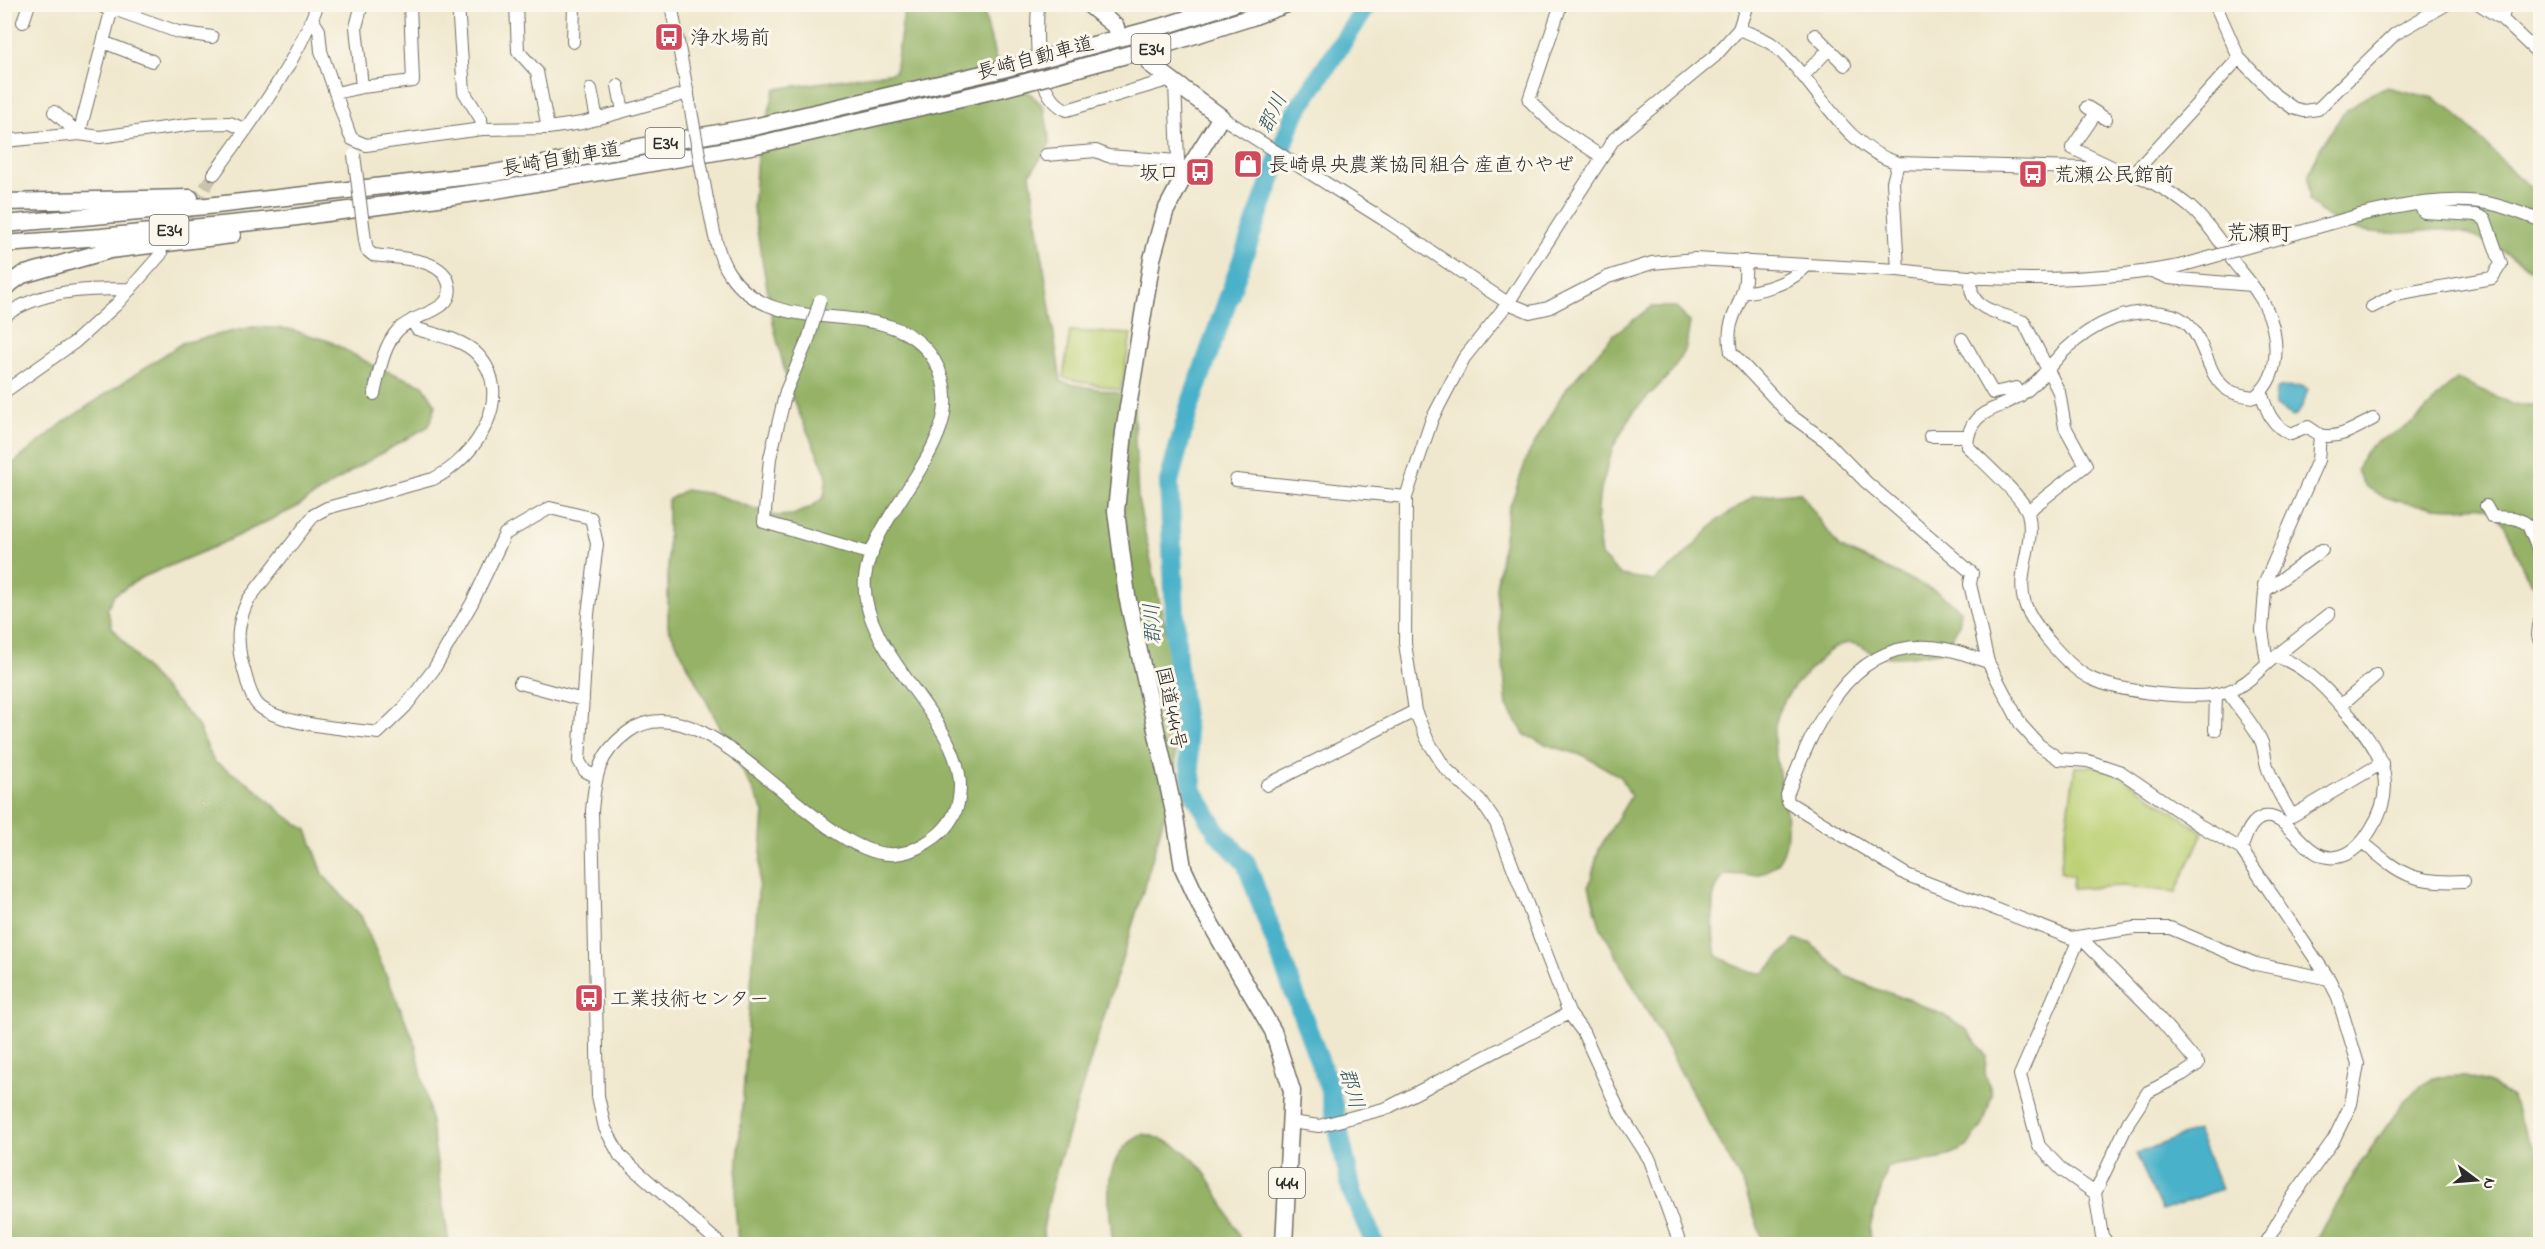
<svg xmlns="http://www.w3.org/2000/svg" width="2545" height="1249" viewBox="0 0 2545 1249" font-family="'Indie Flower','Klee One',sans-serif">
<style>
.green{fill:#bcd074;stroke:#747e50;stroke-width:1.5}
.forest{fill:#95b266;stroke:#606e48;stroke-width:1.5}
.water{fill:#4ab1c9;stroke:#3a6e7a;stroke-width:1.5}
.lines{fill:none;stroke-linecap:round;stroke-linejoin:round}
.river{stroke:#4ab1c9;stroke-width:20}
.minor-tunnel{stroke:#c9c2ad;stroke-width:12;stroke-dasharray:12 6;stroke-linecap:butt}
.minor-casing{stroke:#706d64;stroke-width:14}
.highway-casing{stroke:#706d64;stroke-width:19}
.minor{stroke:#fff;stroke-width:12}
.highway{stroke:#fff;stroke-width:16}
.minor-bridge-casing{stroke:#706d64;stroke-width:14;stroke-linecap:butt}
.highway-bridge-casing{stroke:#706d64;stroke-width:19;stroke-linecap:butt}
.minor-bridge{stroke:#fff;stroke-width:12}
.highway-bridge{stroke:#fff;stroke-width:16}
.labels{text-anchor:middle;stroke-width:6;stroke-linejoin:round;paint-order:stroke}
.shield{fill:#fbf7ec;stroke:#696865;stroke-width:1.5}
.shield-label{font-size:18px;font-weight:bold;fill:#2b2b2b}
.poi-label{font-size:20px;fill:#2b2b2b;stroke:#fbf7ec;text-anchor:start}
.street-label{font-size:20px;fill:#2b2b2b;stroke:#fbf7ec}
.water-label{font-size:21px;font-style:italic;fill:#365a62;stroke:#fbf7ec}
.quarter-label{font-size:22px;fill:#2b2b2b;stroke:#fbf7ec}
</style>
<rect width="100%" height="100%" fill="#fbf7ec"/>
<filter id="ink" filterUnits="userSpaceOnUse"><feTurbulence type="fractalNoise" baseFrequency=".0167" numOctaves="2"/><feDisplacementMap in="SourceGraphic" scale="12" xChannelSelector="R" yChannelSelector="G"/><feConvolveMatrix kernelMatrix="1 2 1 2 8 2 1 2 1" color-interpolation-filters="sRGB"/></filter>
<filter id="wash" filterUnits="userSpaceOnUse"><feTurbulence type="fractalNoise" baseFrequency=".008" numOctaves="4" result="noise"/><feDisplacementMap in="SourceGraphic" scale="24" xChannelSelector="R" yChannelSelector="G"/><feGaussianBlur stdDeviation="1.35" result="paint"/><feColorMatrix in="noise" values="0 0 0 0 0 0 0 0 0 0 0 0 0 0 0 0 0 1.4 0 .05"/><feComposite in="paint" operator="in"/></filter>
<g filter="url(#wash)">
<rect width="100%" height="100%" fill="#f0e8ce"/>
<path class="green" d="M1070,331L1131,334L1121,390L1063,378Z
M2094,766L2119,775L2203,832L2176,892L2122,886L2072,889L2073,876L2060,872L2075,767Z"/>
<path class="forest" d="M905,5H982L996,60L1044,107L1050,144L1030,174L1061,382L1133,396L1138,500L1170,651L1176,721L1175,778L1143,891L1053,1181L1043,1229L1044,1244H738L735,1202L764,812L668,627V500L685,490L713,494L776,516L793,515L811,507L824,497L827,475L790,393L774,327L753,208L757,157L775,89L895,72Z
M2387,87L2433,98L2452,110L2516,175L2540,196V275C2524,262 2475,234 2455,231C2442,228 2427,231 2414,232C2373,235 2338,233 2309,200V174L2320,148L2342,115L2366,96Z
M1651,307H1675L1690,322L1686,347L1672,372L1634,411L1613,447L1599,496L1597,525L1601,556L1621,575L1653,581L1678,562L1717,521L1754,496L1800,492L1839,547L1937,592L1961,610L1959,626L1942,651C1924,654 1896,660 1878,655C1863,651 1860,639 1840,645C1829,648 1817,663 1809,671C1790,689 1777,706 1774,733C1771,769 1812,855 1762,873C1751,877 1736,874 1725,874C1711,891 1712,903 1713,924C1714,939 1712,942 1718,957L1752,973H1764L1795,940L1810,943L1846,976L1876,989L1911,1000L1943,1015L1967,1030L1986,1056L1985,1073L1992,1095L1983,1125L1967,1147L1940,1159L1888,1166L1870,1227L1871,1244H1764L1744,1186L1600,926L1589,886L1599,849L1631,796L1621,777L1584,756L1548,745L1525,735L1507,706L1496,588L1508,512L1528,455L1563,393L1613,335Z
M252,327L289,329L329,341L374,366L423,385L436,405L429,426L361,465L295,508L214,547L141,578L114,595L107,609L112,627L147,670L197,724L214,762L249,783L286,816L307,830L324,876L361,916L415,1043L429,1110L449,1244H5V470L64,422L182,343Z
M2457,379L2515,405H2540V591C2513,571 2516,521 2487,508C2479,504 2468,508 2459,508C2434,508 2386,504 2366,486C2362,482 2360,475 2357,470C2367,437 2389,440 2413,422C2429,410 2440,391 2457,379Z
M2462,1076L2490,1084L2512,1097L2518,1118L2540,1160V1244H2313L2360,1164L2406,1099L2433,1077Z
M1143,1134C1201,1145 1215,1189 1239,1236L1240,1244H1113C1110,1213 1101,1174 1124,1148C1128,1142 1137,1138 1143,1134Z"/>
<path class="water" d="M2302,386L2308,389C2304,399 2303,413 2293,416L2274,405L2276,391L2279,388Z
M2197,1130L2221,1189L2162,1211L2136,1154Z"/>
<g class="lines">
<path class="river" d="M1368,4L1294,115L1189,408L1169,482L1177,661L1193,791L1217,832L1246,863L1329,1087L1352,1192L1375,1244"/>
</g>
</g>
<g filter="url(#ink)">
<g class="lines">
<path class="minor-tunnel" d="M175,233L214,174"/>
<g class="minor-casing">
<path id="minor" d="M99,4L110,11
M458,4L464,92L481,119L482,129
M516,4L518,51L537,72L548,128
M671,4L689,101
M1038,4C1036,36 1033,96 1067,110L1171,79
M1561,4L1529,100L1554,125L1602,157
M2215,4L2239,58L2275,95L2293,108L2304,111L2318,109L2395,34L2447,4
M2479,4L2502,19L2540,55
M111,8L178,32L212,37
M312,19L319,30L321,51L349,133L352,139L366,145L482,129L548,128L582,123L688,93
M2502,19L2506,4
M23,22L29,4
M1739,29C1750,34 1762,37 1772,44C1778,48 1784,55 1789,60C1824,96 1847,148 1898,163L2117,169C2142,175 2170,191 2190,207C2207,222 2221,242 2233,261C2241,272 2251,282 2258,294C2278,322 2286,375 2254,397C2245,396 2235,394 2228,390C2202,374 2207,325 2172,315C2132,304 2092,324 2064,351C2049,366 2037,385 2019,396C1994,412 1969,409 1967,446C1980,459 2024,498 2028,513C2036,543 2015,574 2025,604C2033,626 2069,668 2090,678C2117,692 2201,702 2229,691C2249,684 2260,668 2276,656C2302,665 2322,684 2340,705C2375,742 2403,779 2371,829C2364,841 2355,852 2341,856C2306,867 2291,812 2264,817C2249,821 2246,837 2241,849
M1815,35L1829,49
M103,42L152,61
M573,42L574,4
M1804,75L1829,49L1845,65
M1175,83L1179,186
M618,86L623,111
M362,87L413,81L410,4
M591,89L597,119
M336,93L362,87L356,27L362,4
M2087,107L2106,119
M54,112L79,134
M2096,113L2072,148L2114,168
M1221,117L1386,221L1482,286L1508,303L1530,312L1548,308L1608,277L1652,263L1695,259L1898,270C1990,282 2088,283 2180,266
M79,134L113,4
M4,141L79,134L100,137L194,124L230,123L246,130
M1046,155L1096,151L1108,156L1178,161
M2134,173L2239,58
M214,174C253,120 294,67 318,4
M707,199C713,223 715,252 729,273C777,347 890,288 934,360C980,436 872,506 865,578C858,657 972,724 959,798C956,818 943,833 926,843C915,850 902,855 889,854C813,852 705,676 628,732C598,754 595,776 592,811L598,1096L605,1128L620,1156L720,1244
M2360,215C2400,206 2451,195 2492,204C2509,208 2525,215 2540,220
M365,240L367,250L373,255C395,258 444,257 449,285C451,293 448,300 442,305C429,315 410,318 398,330C383,346 379,373 374,394
M1745,261C1745,269 1746,278 1744,286C1738,314 1725,320 1731,352L1790,415L1826,441L1866,482L1972,573L1970,584L1988,662L2021,725L2039,745L2059,759L2088,761L2121,772L2199,825L2241,849L2329,979L2337,995L2358,1064L2351,1104L2334,1139L2292,1198L2265,1244
M1898,270L1893,182L1898,163
M2154,272L2169,278L2251,285
M1973,276C1962,309 2000,313 2024,322L2059,392L2065,427L2086,465L2028,511
M1742,293C1766,290 1791,283 1807,265
M2372,307L2395,295L2492,278L2501,264L2485,219L2476,215L2424,212L2419,204
M4,316C43,289 86,289 131,289
M412,320L417,329C436,335 463,339 477,354C517,395 476,459 433,479L327,508L314,515L248,600C237,623 236,642 243,667C247,679 249,695 258,705C278,725 349,729 378,733L405,707L434,669L472,603L505,534L550,508L591,518L597,544L588,614L579,761L585,771L595,776
M809,337L786,391L770,458L764,522L872,554
M1962,339L1993,393L2016,388L2020,396
M4,392L75,342L117,304L161,254
M2261,392C2267,412 2272,426 2291,434L2308,427L2320,435L2318,460L2264,585L2265,591L2262,630L2267,662
M2320,435C2339,440 2357,427 2373,419
M1930,436H1968
M1236,480L1406,497
M2486,506L2492,517L2514,518L2524,522L2528,525L2540,554
M2265,591L2322,550
M2540,617L2538,635L2540,642
M2276,656L2329,614
M1988,662C1970,656 1950,648 1930,647C1847,641 1812,731 1787,795L1788,802L1907,875L2071,938L2134,928H2170L2256,964L2329,979
M520,683L583,700
M2228,692C2238,709 2255,725 2262,743C2264,750 2265,758 2267,766C2273,784 2283,800 2292,816L2382,763
M2341,705L2376,675
M2215,730L2216,694
M1267,785L1415,711
M2362,842C2401,874 2412,884 2464,881
M2080,937L2154,1012L2198,1064L2183,1074L2148,1092L2129,1121L2095,1193L2102,1236L2108,1244
M2080,937L2020,1075L2039,1146L2062,1170L2095,1193
M1291,1122L1319,1126L1387,1108L1569,1013
M1680,1244L1650,1160L1621,1115L1583,1032L1569,1013L1496,823L1480,800L1445,768L1428,741L1415,711L1405,643L1406,497L1432,419L1464,358L1508,303L1614,139L1715,56L1739,29L1747,4"/>
</g>
<g class="highway-casing">
<path id="highway" d="M1088,4L1116,27
M1045,58L1164,26L1233,4
M1150,64L1221,117L1182,180L1165,212L1152,259L1124,432L1116,511L1127,596L1175,817L1183,868L1202,909L1273,1031L1292,1091L1284,1244
M1049,76L1170,43L1252,17
M4,202L190,198
M4,224L207,206L488,174L758,126L995,71
M4,244L101,237L282,219L490,191L756,145L1000,89
M4,288L22,275L110,250L232,235"/>
</g>
<use href="#minor" class="minor"/>
<use href="#highway" class="highway"/>
<g class="minor-bridge-casing">
<path id="minor-bridge" d="M690,105L707,199
M354,155L365,240
M2180,266L2360,215
M809,337L820,300"/>
</g>
<g class="highway-bridge-casing">
<path id="highway-bridge" d="M1252,17L1287,4
M995,71L1045,58
M1000,89L1049,76"/>
</g>
<use href="#minor-bridge" class="minor-bridge"/>
<use href="#highway-bridge" class="highway-bridge"/>
</g>
</g>
<defs>
<g id="bus-square" transform="scale(1.5)"><rect x="-9" y="-9" width="18" height="18" rx="4" fill="#d1495b" stroke="#fbf7ec"/><path d="M-5-6H5V4H4V6H2V4H-2V6H-4V4H-5ZM-3.5-4V0h7V-4ZM-3.5 1.2v1.5H-2V1.2ZM2 1.2v1.5H3.5V1.2Z" fill="#fff"/></g>
<g id="shop-square" transform="scale(1.5)"><rect x="-9" y="-9" width="18" height="18" rx="4" fill="#d1495b" stroke="#fbf7ec"/><path d="M-5-2.5h2.3a2.7 3.5 0 0 1 5.4 0H5L5.5 6h-11ZM-1.5-2.5h3a1.5 2.3 0 0 0-3 0Z" fill="#fff"/></g>
</defs>
<g fill-rule="evenodd">
<use href="#bus-square" x="669" y="37"/>
<use href="#shop-square" x="1248" y="164"/>
<use href="#bus-square" x="1200" y="172"/>
<use href="#bus-square" x="2033" y="174"/>
<use href="#bus-square" x="589" y="998"/>
</g>
<g class="labels">
<g class="shield">
<rect x="1131.5" y="34" width="39" height="30" rx="4.5"/>
<rect x="645.5" y="128" width="39" height="30" rx="4.5"/>
<rect x="149.5" y="215" width="39" height="30" rx="4.5"/>
<rect x="1269" y="1168" width="36" height="30" rx="4.5"/>
</g>
<g class="shield-label">
<text x="1151" y="55">E34</text>
<text x="665" y="149">E34</text>
<text x="169" y="236">E34</text>
<text x="1287" y="1189">444</text>
</g>
<g class="poi-label">
<text x="690" y="44">浄水場前</text>
<text x="1269" y="171">長崎県央農業協同組合 産直かやぜ</text>
<text x="1179" y="179" text-anchor="end">坂口</text>
<text x="2054" y="181">荒瀬公民館前</text>
<text x="610" y="1005">工業技術センター</text>
</g>
<g class="street-label">
<text transform="translate(1035 57) rotate(-15)" y="7">長崎自動車道</text>
<text transform="translate(561 158) rotate(-10)" y="7">長崎自動車道</text>
<text transform="translate(1172 708) rotate(78)" y="7">国道444号</text>
</g>
<g class="water-label">
<text transform="translate(1272 113) rotate(-65)" y="7">郡川</text>
<text transform="translate(1152 624) rotate(-93)" y="7">郡川</text>
<text transform="translate(1352 1088) rotate(74)" y="7">郡川</text>
</g>
<g class="quarter-label">
<text x="2259" y="240">荒瀬町</text>
</g>
</g>
<rect width="2545" height="1249" fill="none" stroke="#fbf7ec" stroke-width="24"/>
<g transform="translate(2476 1180) rotate(106)" stroke="#fbf7ec" stroke-width="4.5" paint-order="stroke">
<path d="M0-4.5L10 22L0 15L-10 22Z" fill="#2b2b2b"/>
<text y="-9" font-size="16" font-weight="bold" text-anchor="middle" fill="#2b2b2b">N</text>
</g>
</svg>
